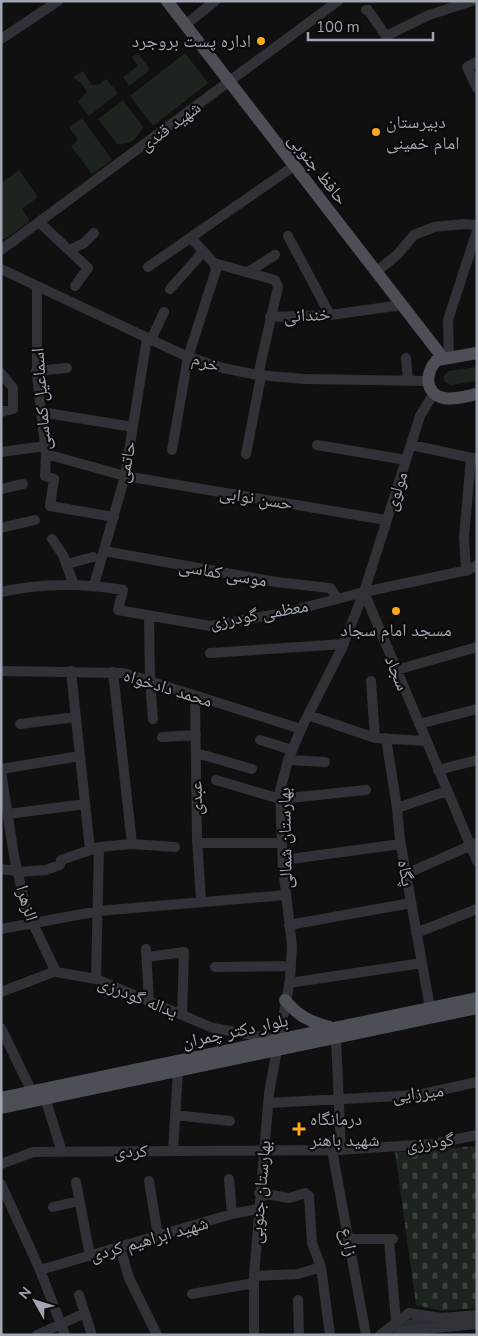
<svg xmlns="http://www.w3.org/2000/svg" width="478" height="1336" viewBox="0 0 478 1336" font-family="'Nunito Sans','Noto Naskh Arabic',sans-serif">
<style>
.green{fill:#1c241d}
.cemetery{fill:url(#cemetery-stones)}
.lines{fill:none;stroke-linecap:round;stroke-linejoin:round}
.canal{stroke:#262f36;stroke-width:9}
.minor{stroke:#313237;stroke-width:10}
.major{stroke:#4c4f56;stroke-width:12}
.poi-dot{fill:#ffa81a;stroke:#0b0b0c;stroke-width:2}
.labels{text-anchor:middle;stroke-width:4.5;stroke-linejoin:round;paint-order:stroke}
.poi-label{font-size:18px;fill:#a0a7b3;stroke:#0b0b0c;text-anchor:start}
.street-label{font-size:18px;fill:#a0a7b3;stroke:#0b0b0c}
</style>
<defs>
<pattern id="cemetery-stones" width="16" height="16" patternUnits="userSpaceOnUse" patternTransform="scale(1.25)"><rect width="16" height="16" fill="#1c241d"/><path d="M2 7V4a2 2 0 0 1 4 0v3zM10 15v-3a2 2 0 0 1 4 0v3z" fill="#3a413b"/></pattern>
</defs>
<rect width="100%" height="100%" fill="#101011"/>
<path class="green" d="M138,53L150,70L129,86L123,77L138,66L132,57Z
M185,53L208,83L153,126L130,96Z
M83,71L92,85H98L106,79L118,93L89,116L78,102L87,92L82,84L73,77Z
M123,100L143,127C137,139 131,145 117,144L98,119Z
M82,118L112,160L92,174L71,146L78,140L69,127Z
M19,170L38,197L22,209L30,221L5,239H1V181L3,182Z
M477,367V381L451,385L445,382L443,377L448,371Z"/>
<path class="cemetery" d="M477,1146V1308L442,1311L416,1305L395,1152Z"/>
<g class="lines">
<path class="canal" d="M389,1335C404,1323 420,1321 438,1321"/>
<path class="minor" d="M366,10H368L386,36L429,15L472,1
M185,25L215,1
M1,39L58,1
M477,62L467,67L477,88
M39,222L88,268L75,286
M288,236L330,315
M1,250L338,1
M70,250L84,243L94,233
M214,263L275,280L278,287L258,375
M148,267L294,166
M1,269L188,357L223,368L258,375L305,379L428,381
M248,272L275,255
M376,272L397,255L414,235L434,227L464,224L477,225
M37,286V375L46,454L45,476L54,479L50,506L114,517
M170,289L203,252
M270,317L330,315L402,305
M151,340L164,312
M449,357L448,320L477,231
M406,358L408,381
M36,371L67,368
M1,373L13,388V409L1,412
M41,412L133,427
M317,445L406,460
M411,445L477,459
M172,450L188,357L216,270L214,263L191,238
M1,452L45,446
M46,454L125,476L386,520
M246,454L261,376
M1,489L23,484
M1,528L35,520
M52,539L63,555L74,585
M104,551L276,582L330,588L338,599
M67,564L93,557
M466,571L464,537L471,458
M94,585L125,476L147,338
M1,592C42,583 82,583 123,590L118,610L210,626L283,613L364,592L468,570L477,565
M364,592L477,861
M149,615L150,681L153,719
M210,653L344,644
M396,670L477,647
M1,671L124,673L301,729
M71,671L90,850
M113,672L132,844
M371,681L375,738
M195,696L197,838L201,901
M308,715L375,738L426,741
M20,724L76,717
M419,724L477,709
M162,737L196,735
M386,738L397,808L400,840L430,1008
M260,740L292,750
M196,753L252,769
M288,760L325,762
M1,769L80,756
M438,770L477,760
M1,771L14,856L26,909L56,972L96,979L213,1028L274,1039
M216,780L280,799L366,790
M397,808L447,791
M8,814L85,804
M197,843H282
M283,860L401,844
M1,869L17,871
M18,872L46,870L60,865L61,860L99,847L132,844L175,847
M406,874L476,843
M289,925L411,903
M1,929L99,911L286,895
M416,933L477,909
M146,949L149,1002
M147,957L184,952L182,1015
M215,967L290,966
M96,979L99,847
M289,983L422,963
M1,992L51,973
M1,1028L32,1092
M336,1038L341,1150
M45,1098L62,1152
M268,1103L418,1095L477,1082
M175,1115L230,1121
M332,1150L366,1335
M173,1151L178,1071
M1,1164L33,1152L337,1150L432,1144L477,1135
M229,1179L232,1214
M149,1181L158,1236
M76,1182L90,1256
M1,1184L40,1270L65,1335
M259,1193L289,1198L305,1193L309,1196L312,1243L321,1267L330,1335
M53,1207L79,1201
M348,1239H393
M389,1240L396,1321
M120,1247L129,1278L157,1335
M40,1270L232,1214L258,1209
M254,1276L298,1274L321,1267
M192,1294L254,1283
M79,1295L91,1332
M298,1300L299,1335
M37,1335L85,1313
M254,1335V1276L269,1093L290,980L292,946L283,867L280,791L288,760L301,729L342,648L364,592L420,416L434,393
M380,1335L409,1313L442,1318L477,1315
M399,1335L403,1331L477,1324"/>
<path class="major" d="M167,1L443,358
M477,353L437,360C425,372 424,394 444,398C454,400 467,396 477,394
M285,1000C298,1016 310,1022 330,1027
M1,1098L477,998
M1,1108L477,1008"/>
</g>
<g class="poi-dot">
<circle cx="261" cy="41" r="5"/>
<circle cx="376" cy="132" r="5"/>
<circle cx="396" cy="611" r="5"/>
<path d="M296.5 1121.5h5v5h5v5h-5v5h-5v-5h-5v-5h5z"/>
</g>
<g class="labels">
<g class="poi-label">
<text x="251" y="47" text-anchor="end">اداره پست بروجرد</text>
<text x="386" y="128">دبیرستان<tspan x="386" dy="21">امام خمینی</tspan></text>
<text x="396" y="636" text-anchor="middle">مسجد امام سجاد</text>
<text x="310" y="1125">درمانگاه<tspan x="310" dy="21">شهید باهنر</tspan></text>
</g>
<g class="street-label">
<text transform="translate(170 126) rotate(-36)" y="6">شهید قندی</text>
<text transform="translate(318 169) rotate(52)" y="6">حافظ جنوبی</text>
<text transform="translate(307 315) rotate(-3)" y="6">خندانی</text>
<text transform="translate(206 362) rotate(18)" y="6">خرم</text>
<text transform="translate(41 399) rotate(-94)" y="6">اسماعیل کماسی</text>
<text transform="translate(126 462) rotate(-79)" y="6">حاتمی</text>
<text transform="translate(396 491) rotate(-72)" y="6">مولوی</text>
<text transform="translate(256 498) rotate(9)" y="6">حسن نوابی</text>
<text transform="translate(223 573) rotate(10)" y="6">موسی کماسی</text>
<text transform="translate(259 614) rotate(-10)" y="6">معظمی گودرزی</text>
<text transform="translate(397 673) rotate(67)" y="6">سجاد</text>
<text transform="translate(168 688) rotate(17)" y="6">محمد دادخواه</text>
<text transform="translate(196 798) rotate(-91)" y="6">عبدی</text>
<text transform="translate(285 838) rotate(-91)" y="6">بهارستان شمالی</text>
<text transform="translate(406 873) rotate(80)" y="6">پگاه</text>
<text transform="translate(27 903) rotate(73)" y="6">الزهرا</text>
<text transform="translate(138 997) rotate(22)" y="6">یداله گودرزی</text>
<text transform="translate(235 1031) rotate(-12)" y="6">بلوار دکتر چمران</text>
<text transform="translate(418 1093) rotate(-6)" y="6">میرزایی</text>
<text transform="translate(430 1142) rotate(-7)" y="6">گودرزی</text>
<text x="131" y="1157">کردی</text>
<text transform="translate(260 1192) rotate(-85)" y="6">بهارستان جنوبی</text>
<text transform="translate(149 1239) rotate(-16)" y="6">شهید ابراهیم کردی</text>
<text transform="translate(349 1242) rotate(79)" y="6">زارع</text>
</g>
</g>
<rect width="478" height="1336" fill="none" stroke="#a0a7b3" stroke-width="5"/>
<g transform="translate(35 1301) rotate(309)" stroke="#0b0b0c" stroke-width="4" paint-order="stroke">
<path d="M0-4L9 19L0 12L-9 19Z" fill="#a0a7b3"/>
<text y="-8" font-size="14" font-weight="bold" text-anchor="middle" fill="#a0a7b3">N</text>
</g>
<path d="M308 32v8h125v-8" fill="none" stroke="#a0a7b3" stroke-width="2.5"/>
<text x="316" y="32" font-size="15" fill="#a0a7b3" stroke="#0b0b0c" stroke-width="4" paint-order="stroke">100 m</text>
</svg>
